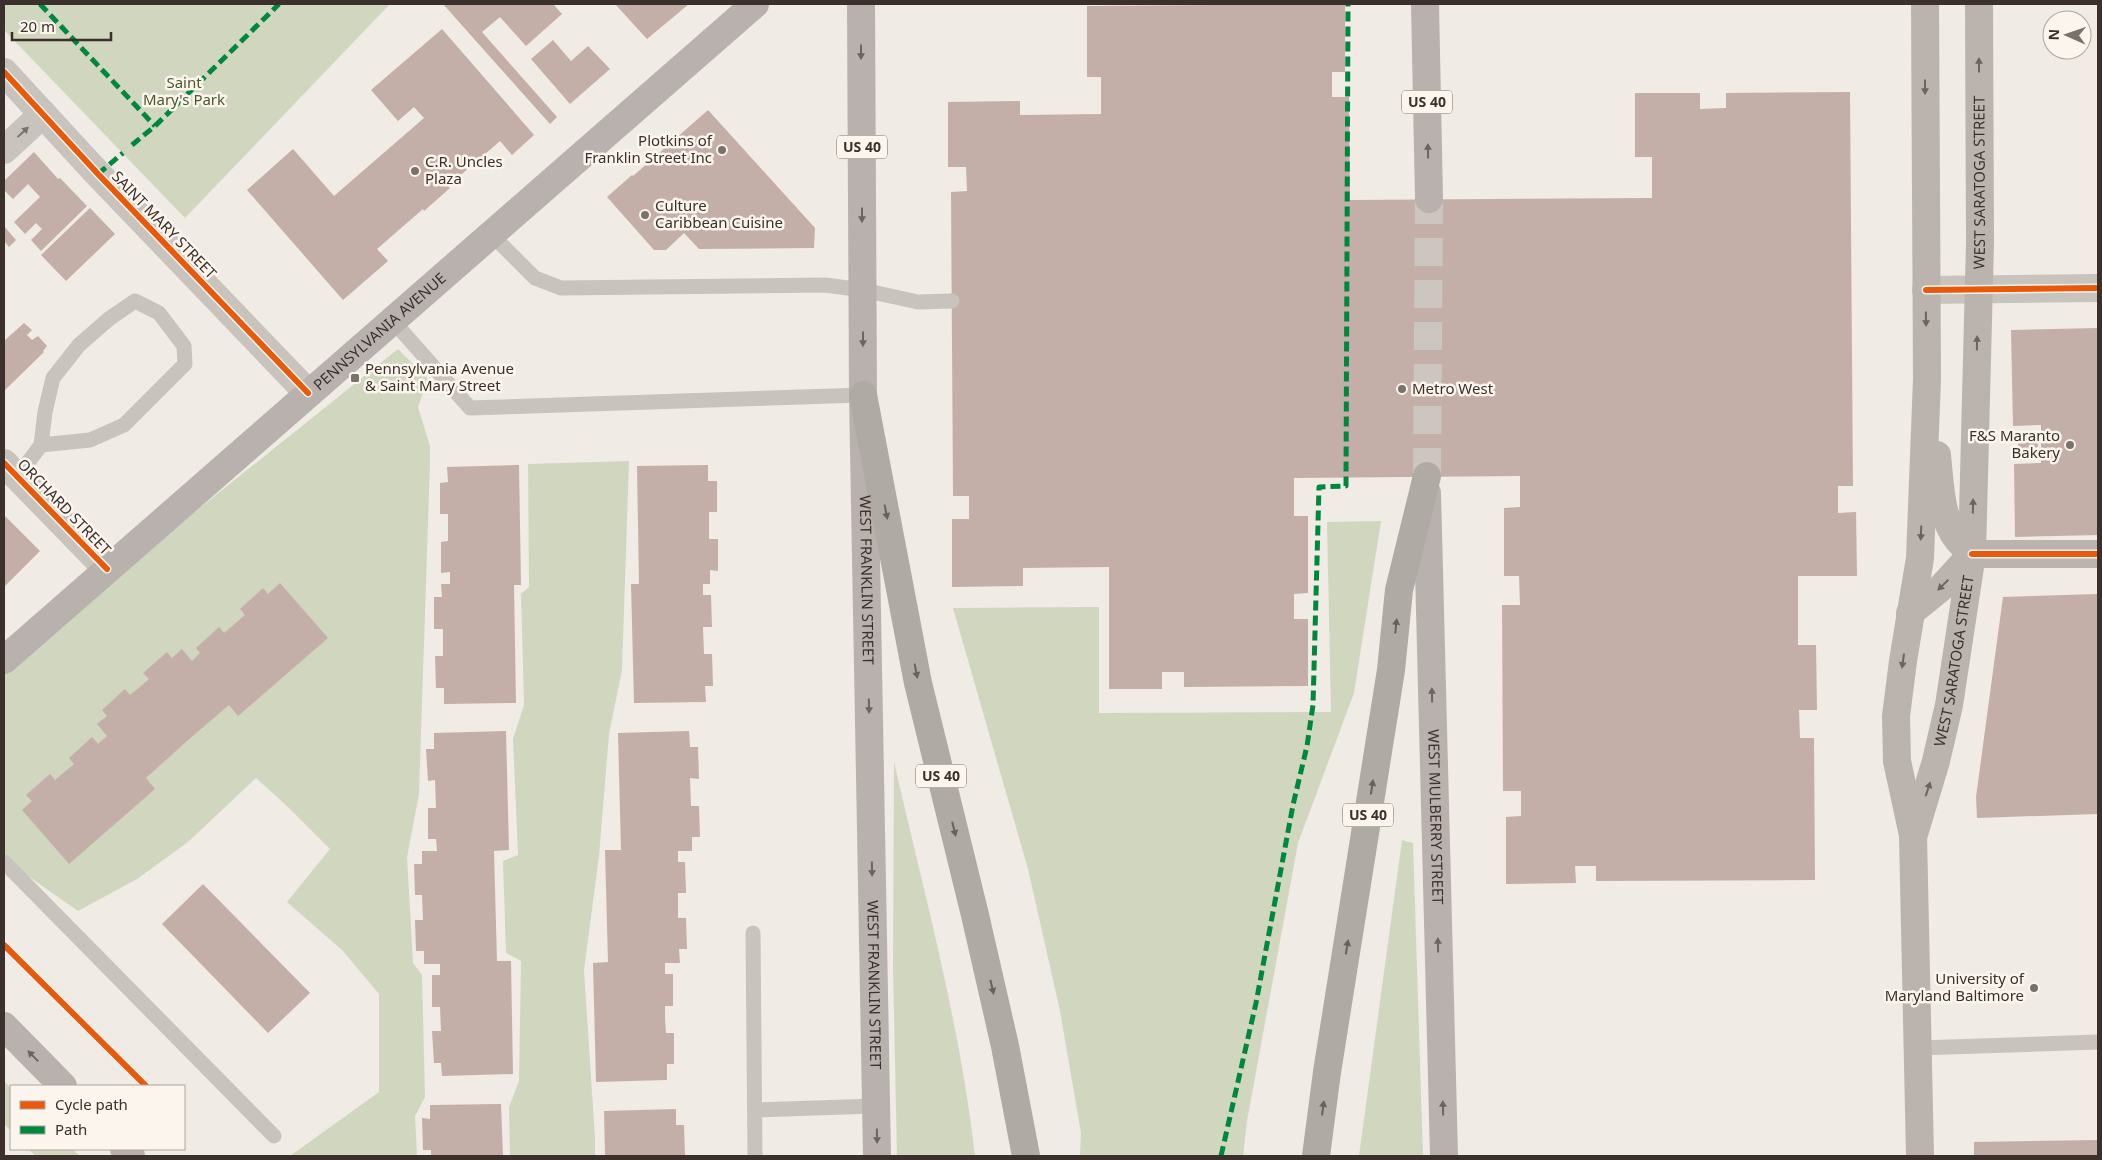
<svg xmlns="http://www.w3.org/2000/svg" width="2102" height="1160" viewBox="0 0 2102 1160" font-family="'Noto Sans',sans-serif">
<style>
.green{fill:#d1d6bf}
.building{fill:#c3afa7}
.lines{fill:none;stroke-linecap:round;stroke-linejoin:round}
.primary-tunnel{stroke:#ccc6c0;stroke-width:28;stroke-dasharray:28 14;stroke-linecap:butt}
.lane{stroke:#c9c3be;stroke-width:15}
.street{stroke:#c9c3be;stroke-width:28}
.secondary{stroke:#bab3ae;stroke-width:28}
.primary{stroke:#b8b1ad;stroke-width:28}
.highway{stroke:#afaaa4;stroke-width:28}
.quiet{stroke:#00873e;stroke-width:5;stroke-dasharray:10 5;stroke-linecap:butt}
.cycleway-casing{stroke:#fbf5ee;stroke-width:9}
.cycleway{stroke:#e8590c;stroke-width:6}
.oneway{fill:#6d645f}
.oneway2{fill:#6e645f}
.oneway3{fill:#7b726d}
.oneway4{fill:#69615b}
.poi-dot{fill:#7a716c;stroke:#fbf5ee;stroke-width:2}
.labels{text-anchor:middle;stroke-width:5;stroke-linejoin:round;paint-order:stroke}
.shield{fill:#fbf5ee;stroke:#756b66;stroke-width:1}
.shield-label{font-size:14px;font-weight:bold;fill:#3b302b}
.park-label{font-size:15px;fill:#4a5a2e;stroke:#fbf5ee}
.poi-label{font-size:15px;fill:#3b302b;stroke:#fbf5ee;text-anchor:start}
.street-label{font-size:15px;fill:#3b302b;stroke:#fbf5ee}
</style>
<rect width="100%" height="100%" fill="#f0ebe5"/>
<path class="green" d="M4,4H390L185,218L4,30Z
M398,349L428,379L418,407L430,446V462L419,794L407,857L413,963L422,975L425,1097L415,1116L417,1156H290L379,1092V994L343,951L287,902L330,849L288,807L256,778L188,842L137,879L78,911L18,869L4,854V669L121,571Z
M629,461L622,670L609,734L599,856L584,970L595,1138V1156H510L509,1107L519,1081L521,961L506,953L503,861L518,855L513,739L524,705L521,594L529,587L528,464Z
M1381,521L1354,693L1298,843L1247,1121L1243,1156H1080L1081,1133L1060,1011L1028,869L953,608L1099,607V713L1331,712L1327,522Z
M894,762C924,893 960,1023 975,1156H897L893,968Z
M1402,840L1413,843L1423,1156H1359Z
M4,1081L11,1088V1131L4,1124Z
M28,1149H72L80,1156H36Z"/>
<path class="building" d="M443,4H553L562,14L526,46L500,17L482,32L557,117L550,124Z
M615,4H689L647,39Z
M1345,4V72H1332V97H1349L1350,200L1652,198V157H1635V93H1700V109L1726,108V93L1850,92L1853,486H1838V513L1856,512L1857,576H1798V645H1816L1817,710H1799L1800,738H1814L1815,880L1596,881V866H1575L1576,883L1506,884V817L1521,816V791H1503L1502,605H1520L1519,576H1504V508L1520,507V476L1294,478V516H1308V593L1294,594V619H1308V686L1184,687V672H1162V689H1109V567L1023,568V586L952,587V519H969V496H953L951,192L967,191L966,167H948V102L1020,101V115L1101,114V77H1087V6Z
M442,29L534,135L512,155L500,141L448,186L450,188L424,211L423,209L377,249L388,261L343,300L247,190L293,149L334,196L424,118L414,107L398,121L371,90Z
M553,40L571,61L588,46L610,69L570,104L531,59Z
M708,110L815,228L814,248L699,249L684,233L666,250H654L607,197L632,175L633,176Z
M34,152L58,179L60,178L87,206L41,251L31,240L42,229L36,223L25,234L14,222L40,197L28,184L13,199L4,190V181Z
M90,208L115,234L66,281L41,255Z
M4,226L16,240L9,247L4,241Z
M24,323L32,330L27,335L32,340L38,336L47,346L43,351L44,352L4,391V341Z
M2098,328V535L2015,537L2014,464L2041,463V425L2013,426L2011,330Z
M2018 445a10 10 0 1 1 20 0a10 10 0 1 1-20 0Z
M519,465L521,585H514L516,703L444,704V688H436L435,656H443V629H434V597H442L441,584H450V572L441,573V542L448,541V514H440V483L448,482L447,467Z
M708,465V481H717V512H709V539H718V571L710,570V584H703V595H711L712,627H703L704,654H712L713,686H705L706,702L634,703L631,584H639L637,466Z
M4,515L40,551L4,587Z
M280,583L328,638L238,716L229,705L187,741L146,778L155,789L69,864L22,810L32,801L26,795L50,774L55,780L74,764L69,758L92,737L98,744L107,736L97,724L107,716L102,710L125,689L130,695L140,687L149,679L143,673L167,652L172,658L182,649L192,661L200,653L196,648L219,627L224,633L245,615L240,609L263,588L268,594Z
M2098,594V814L1977,818L1976,797L2003,597Z
M506,731L509,850L494,851L497,961H511L513,1074L442,1076L441,1063H434L432,1031H441L440,1007H432V975H440V964H424V951H416L415,920H423L422,895H415L414,864H422V851H437L436,839H428V808H436L435,780L428,781L426,749H434V733Z
M689,731L690,747H698L699,779L690,778L691,806H699L700,837H692V851H678V862H685L686,893H678V918H686L687,949H679L680,963H665V974H673V1006H665V1019L666,1033H674V1064H667V1080L596,1082L593,963L608,962L605,850H621L618,733Z
M203,884L310,993L268,1033L162,924Z
M501,1104L503,1156H431V1150H423L422,1118L430,1119V1105Z
M676,1109V1125H684L685,1156H605L604,1111Z
M2098,1140V1156H1974V1142Z"/>
<g class="lines">
<path class="primary-tunnel" d="M1427,476L1429,199"/>
<path class="lane" d="M492,235L535,278L561,288L825,285L863,290L918,302L952,301
M393,321L470,408L863,395
M17,477L41,445L45,412L53,378L79,345L110,318L135,301L159,313L184,346L185,364L124,425L90,440L41,445
M4,862L274,1136
M753,933L755,1156
M1918,1048L2098,1042
M755,1110L876,1106"/>
<path class="street" d="M4,72L98,174L308,393
M4,150L43,114
M1926,290L2098,288
M4,463L107,569"/>
<g class="secondary">
<path d="M1937,455C1940,483 1940,518 1958,540C1962,545 1967,550 1972,554"/>
<path d="M1972,554H2098"/>
<path d="M1910,613L1942,587L1972,554"/>
<path id="s1" d="M1914,834L1936,761L1949,705L1972,554L1980,242L1979,4"/>
<path d="M1920,1156L1913,835L1897,761L1896,716L1903,661L1920,558L1927,379L1925,4"/>
</g>
<g class="primary">
<path id="s2" d="M861,4L863,395L877,1156"/>
<path d="M1425,4L1429,199"/>
<path id="s3" d="M1427,493L1444,1156"/>
<path id="s4" d="M4,660L755,4"/>
<path d="M4,1026L63,1086"/>
<path d="M124,1149L131,1156"/>
</g>
<path class="highway" d="M863,395L918,683L975,915L1005,1046L1026,1156
M1316,1156L1327,1072L1391,670L1399,590L1427,476"/>
<path class="quiet" d="M40,4L155,126
M132,145L155,126L279,4
M98,174L123,153
M1221,1156L1256,1003L1293,805L1307,746L1313,705L1319,487L1346,486L1348,4"/>
<g class="cycleway-casing">
<path id="cycleway" d="M4,72L98,174L308,393
M1926,290L2098,288
M4,463L107,569
M1972,554H2098
M4,945L146,1086"/>
</g>
<use href="#cycleway" class="cycleway"/>
</g>
<defs><path id="oneway-solid" d="M-6-.8H1V-3.2L6.5 0L1 3.2V.8H-6Z" transform="scale(1.25)"/></defs>
<g class="oneway">
<use href="#oneway-solid" transform="translate(861 52) rotate(90)"/>
<use href="#oneway-solid" transform="translate(1428 151) rotate(-91)"/>
<use href="#oneway-solid" transform="translate(862 215) rotate(90)"/>
<use href="#oneway-solid" transform="translate(863 339) rotate(90)"/>
<use href="#oneway-solid" transform="translate(1432 695) rotate(-91)"/>
<use href="#oneway-solid" transform="translate(869 706) rotate(89)"/>
<use href="#oneway-solid" transform="translate(872 869) rotate(89)"/>
<use href="#oneway-solid" transform="translate(1438 945) rotate(-91)"/>
<use href="#oneway-solid" transform="translate(33 1056) rotate(-134)"/>
<use href="#oneway-solid" transform="translate(1443 1108) rotate(-91)"/>
<use href="#oneway-solid" transform="translate(877 1136) rotate(89)"/>
</g>
<g class="oneway2">
<use href="#oneway-solid" transform="translate(1979 65) rotate(-90)"/>
<use href="#oneway-solid" transform="translate(1925 87) rotate(90)"/>
<use href="#oneway-solid" transform="translate(1926 319) rotate(89)"/>
<use href="#oneway-solid" transform="translate(1977 343) rotate(-89)"/>
<use href="#oneway-solid" transform="translate(1973 506) rotate(-89)"/>
<use href="#oneway-solid" transform="translate(1921 533) rotate(92)"/>
<use href="#oneway-solid" transform="translate(1943 585) rotate(136)"/>
<use href="#oneway-solid" transform="translate(1903 661) rotate(98)"/>
<use href="#oneway-solid" transform="translate(1928 789) rotate(-72)"/>
</g>
<use class="oneway3" href="#oneway-solid" transform="translate(23 132) rotate(-43)"/>
<g class="oneway4">
<use href="#oneway-solid" transform="translate(886 512) rotate(79)"/>
<use href="#oneway-solid" transform="translate(1396 626) rotate(-84)"/>
<use href="#oneway-solid" transform="translate(916 671) rotate(79)"/>
<use href="#oneway-solid" transform="translate(1372 787) rotate(-81)"/>
<use href="#oneway-solid" transform="translate(954 829) rotate(76)"/>
<use href="#oneway-solid" transform="translate(1347 947) rotate(-81)"/>
<use href="#oneway-solid" transform="translate(992 987) rotate(77)"/>
<use href="#oneway-solid" transform="translate(1323 1108) rotate(-83)"/>
</g>
<g class="poi-dot">
<circle cx="722" cy="150" r="5"/>
<circle cx="415" cy="171" r="5"/>
<circle cx="645" cy="215" r="5"/>
<rect x="350" y="373" width="10" height="10" rx="2.5"/>
<circle cx="1402" cy="389" r="5"/>
<circle cx="2070" cy="445" r="5"/>
<circle cx="2034" cy="988" r="5"/>
</g>
<g class="labels">
<g class="shield">
<rect x="1402" y="90.5" width="50" height="23" rx="4"/>
<rect x="837" y="135.5" width="50" height="23" rx="4"/>
<rect x="916" y="764.5" width="50" height="23" rx="4"/>
<rect x="1343" y="803.5" width="50" height="23" rx="4"/>
</g>
<g class="shield-label">
<text x="1427" y="107">US 40</text>
<text x="862" y="152">US 40</text>
<text x="941" y="781">US 40</text>
<text x="1368" y="820">US 40</text>
</g>
<g class="park-label">
<text x="184" y="88">Saint<tspan x="184" dy="17">Mary's Park</tspan></text>
</g>
<g class="poi-label">
<text x="712" y="146" text-anchor="end">Plotkins of<tspan x="712" dy="17">Franklin Street Inc</tspan></text>
<text x="425" y="167">C.R. Uncles<tspan x="425" dy="17">Plaza</tspan></text>
<text x="655" y="211">Culture<tspan x="655" dy="17">Caribbean Cuisine</tspan></text>
<text x="365" y="374">Pennsylvania Avenue<tspan x="365" dy="17">&amp; Saint Mary Street</tspan></text>
<text x="1412" y="394">Metro West</text>
<text x="2060" y="441" text-anchor="end">F&amp;S Maranto<tspan x="2060" dy="17">Bakery</tspan></text>
<text x="2024" y="984" text-anchor="end">University of<tspan x="2024" dy="17">Maryland Baltimore</tspan></text>
</g>
<g class="street-label">
<text dy="5" stroke="none"><textPath href="#s1" startOffset="658">WEST SARATOGA STREET</textPath></text>
<text transform="translate(164 225) rotate(46)" y="5">SAINT MARY STREET</text>
<text dy="5" stroke="none"><textPath href="#s4" startOffset="499">PENNSYLVANIA AVENUE</textPath></text>
<text transform="translate(64 507) rotate(46)" y="5">ORCHARD STREET</text>
<text dy="5" stroke="none"><textPath href="#s2" startOffset="576">WEST FRANKLIN STREET</textPath></text>
<text dy="5" stroke="none"><textPath href="#s1" startOffset="178">WEST SARATOGA STREET</textPath></text>
<text dy="5" stroke="none"><textPath href="#s3" startOffset="324">WEST MULBERRY STREET</textPath></text>
<text dy="5" stroke="none"><textPath href="#s2" startOffset="981">WEST FRANKLIN STREET</textPath></text>
</g>
</g>
<rect width="2102" height="1160" fill="none" stroke="#3b302b" stroke-width="10"/>
<rect x="10" y="1085" width="175" height="65" fill="#fbf5ee" stroke="#aea6a0"/>
<rect x="20" y="1101" width="25" height="8" fill="#e8590c" stroke="#aea6a0"/>
<text x="55" y="1110" font-size="15" fill="#3b302b">Cycle path</text>
<rect x="20" y="1126" width="25" height="8" fill="#00873e" stroke="#aea6a0"/>
<text x="55" y="1135" font-size="15" fill="#3b302b">Path</text>
<g transform="translate(2067 35) rotate(272)"><circle r="24" fill="#fbf5ee" stroke="#aea6a0"/>
<path d="M0-4L9 19L0 12L-9 19Z" fill="#7a716c"/>
<text y="-8" font-size="14" font-weight="bold" text-anchor="middle" fill="#3b302b">N</text>
</g>
<path d="M12 32v8h99v-8" fill="none" stroke="#3b302b" stroke-width="2.5"/>
<text x="20" y="32" font-size="15" fill="#3b302b" stroke="#fbf5ee" stroke-width="4" paint-order="stroke">20 m</text>
</svg>
